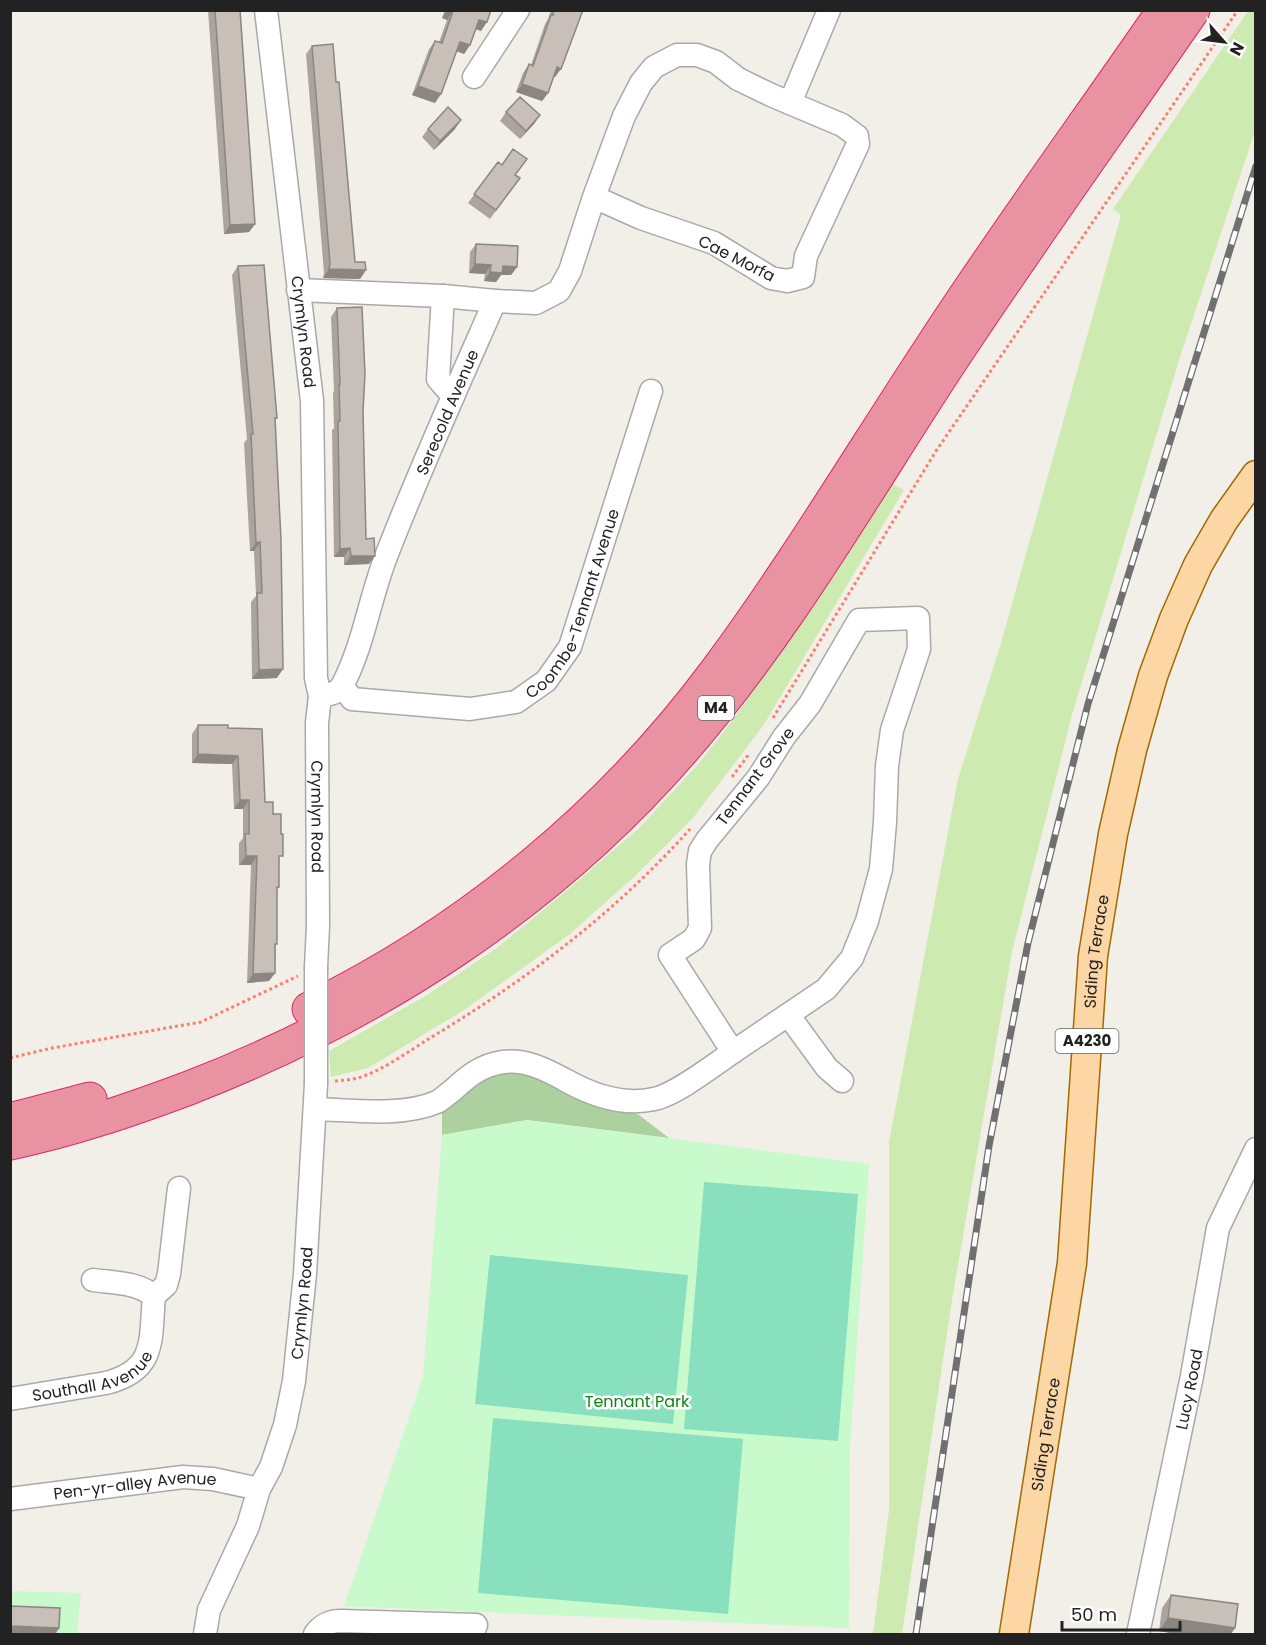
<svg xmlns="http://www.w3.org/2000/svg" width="1266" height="1645" viewBox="0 0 1266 1645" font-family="Poppins,sans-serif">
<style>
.grass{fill:#cdebb0}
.forest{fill:#add19e}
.park{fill:#c8facc}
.pitch{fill:#88e0be}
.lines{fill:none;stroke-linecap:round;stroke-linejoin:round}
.minor-casing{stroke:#a9a9a9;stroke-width:25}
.major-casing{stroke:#a06b00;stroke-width:31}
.highway-casing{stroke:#dc2a67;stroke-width:35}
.path{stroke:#fa8072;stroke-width:3;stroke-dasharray:3 3;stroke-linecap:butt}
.minor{stroke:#fff;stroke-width:22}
.major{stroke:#fcd6a4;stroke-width:28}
.highway{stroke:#e892a2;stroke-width:33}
.rail-casing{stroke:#707070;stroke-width:7}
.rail{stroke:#fff;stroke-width:4.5;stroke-dasharray:14;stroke-linecap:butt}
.minor-bridge-casing{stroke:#a9a9a9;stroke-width:25;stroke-linecap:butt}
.minor-bridge{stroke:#fff;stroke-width:22}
.wall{fill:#aba49e}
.shaded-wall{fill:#8b8681}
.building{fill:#c7bfb8;stroke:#8b8681;stroke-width:1.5}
.labels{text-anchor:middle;stroke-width:5;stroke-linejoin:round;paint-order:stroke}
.shield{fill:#fff;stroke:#646464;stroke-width:1.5}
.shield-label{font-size:15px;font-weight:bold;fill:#222}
.street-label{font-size:16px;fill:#222;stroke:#fff}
.park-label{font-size:16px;fill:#0c8416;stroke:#fff}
</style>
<rect width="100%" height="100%" fill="#f2efe9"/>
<path class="grass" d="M1248,11H1255V131L1180,357L1072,715L1012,952L953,1294L902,1634H873L889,1510V1142L958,779L1001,643L1121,215L1113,209Z
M893,484L904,490L763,726L693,818L635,876L570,934L464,1010L368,1068L331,1077L329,1051L427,995L498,947L570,888L640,827L700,762L738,713Z"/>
<path class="forest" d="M511,1073L531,1074L639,1115L669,1138L527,1120L442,1135V1107C465,1087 480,1077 511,1073Z"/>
<path class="park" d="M527,1120L869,1164L850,1447L849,1628L344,1606L423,1377L442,1135Z
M11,1591L81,1593L77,1634H11Z"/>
<path class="pitch" d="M704,1182L858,1194L838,1441L684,1429Z
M490,1255L688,1275L673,1424L475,1404Z
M493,1418L743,1439L728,1614L478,1593Z"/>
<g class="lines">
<g class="minor-casing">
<g id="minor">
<path id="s1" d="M266,10L312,401L316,678L320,696L317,723L318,926L316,967"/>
<path d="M474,77L518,10"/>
<path d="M790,103L829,10"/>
<path d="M298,290L443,296L495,301C458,385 420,469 387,554C370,596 364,644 343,684C338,694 330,694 320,696"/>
<path d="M443,296L438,379L453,396"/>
<path d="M495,301L536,303L559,291L570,271L594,197L624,116L641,83L654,67L677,55H697L716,62L738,79L771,95L842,125L857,136L858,144L806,256L803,277L787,281L771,278L714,243L641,218L594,197"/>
<path d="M918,618L919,649L892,730L887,766L885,822L881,869L867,921L852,958L826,989L733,1052L670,955L694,939L700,928L698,864L700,851L707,840L758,778L784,737L810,704L859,620Z"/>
<path id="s2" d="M343,687L352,699L470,709L516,702L546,681L570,647L651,391"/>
<path d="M789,1016L827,1068L842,1081"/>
<path d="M315,1109C353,1110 402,1117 437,1102C443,1099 447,1094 452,1091C467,1077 481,1065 503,1062C526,1059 547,1070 567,1081C594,1096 623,1106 654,1099C675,1095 714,1065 733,1052"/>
<path d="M93,1280C114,1283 137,1282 154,1296"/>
<path d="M154,1296L166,1285L169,1274L179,1188"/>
<path id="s3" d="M10,1399L106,1383C157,1370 150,1340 154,1296"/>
<path id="s4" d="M10,1499L183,1477L213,1479L259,1489"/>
<path id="s5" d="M205,1634L209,1610L248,1526L259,1489L271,1467L285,1425L294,1381L305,1274L316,1084"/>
<path d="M315,1634C322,1625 329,1621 341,1621L476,1625L472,1634"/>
<path id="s6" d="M1138,1634L1192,1376L1218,1228L1256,1149"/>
</g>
</g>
<g class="major-casing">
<g id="major">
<path id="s7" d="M1014,1634L1072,1263L1093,956L1113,834L1132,750L1153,676L1174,619L1198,565L1224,520L1256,475"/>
</g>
</g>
<g class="highway-casing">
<path id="highway" d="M309,1009C470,930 611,813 717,670C794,566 861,454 932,346C1006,232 1087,122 1164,10
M10,1120L90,1099
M10,1143C72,1130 130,1110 189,1088C377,1015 548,905 682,751C784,634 862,497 947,367C1026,247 1111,129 1193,10"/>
</g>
<path class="path" d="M773,718L936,451L1238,10
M732,777L749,754
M10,1058L52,1048L201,1022L298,976
M335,1081C343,1080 351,1080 358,1078C382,1071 409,1051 430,1038C525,981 616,912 690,829"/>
<use href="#minor" class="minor"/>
<use href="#major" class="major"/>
<use href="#highway" class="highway"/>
<g class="rail-casing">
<path id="rail" d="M916,1634L989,1146L1028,943L1088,704L1256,166"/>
</g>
<use href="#rail" class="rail"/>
<g class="minor-bridge-casing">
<path id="minor-bridge" d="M316,967V1084"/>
</g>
<use href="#minor-bridge" class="minor-bridge"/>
</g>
<path class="wall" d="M208,10H240L255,224L249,232L224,234Z
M445,10H491L481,31L476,29L470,45L464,54L456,51L435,103L412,95L429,49L435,41L439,42L447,20L442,18Z
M551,10H583L555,77H554L548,93L542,101L516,92L523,73L529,64L531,65L545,24L548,19Z
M312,46L336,82L355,262L366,270L360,279L323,278L324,273L306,54Z
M506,112L540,115L534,124L520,139L500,121Z
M428,129H455L434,150L422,137Z
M498,162L520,178L490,219L468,203Z
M476,244L517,267L511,275H501L496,282L484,281L485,274L469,273L470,252Z
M238,266L277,418L275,421L277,678L252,679L251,602L256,596L254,551H250L244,443L247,439L232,275Z
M337,308L363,412L366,539L369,564L344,565V557H334L332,430L334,428L333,393L334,391L331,317Z
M198,725L228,728L265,802L273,814L279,862V887L277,890L275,973L269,981L247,983L251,865H239V843L243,838V809H234L232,764L192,763V734Z
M1171,1595L1235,1628L1230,1635H1182L1159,1631L1162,1608Z"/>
<path class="shaded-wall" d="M447,10L453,11L447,20L442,18Z
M479,20L487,22L481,31L473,28Z
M460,42L470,45L464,54L454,50Z
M557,67L561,69L555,77L551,76Z
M522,84L548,93L542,101L516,92Z
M418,86L441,94L435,103L412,95Z
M540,115L534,124L520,139L526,131Z
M461,120L455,129L434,150L440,141Z
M255,224L249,232L224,234L230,225Z
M475,264L491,265L485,274L469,273Z
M503,266L517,267L511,275H501L496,282L484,281L490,272Z
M329,269L366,270L360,279L323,278Z
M260,542L254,551H250L256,543Z
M350,548L344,557H334L340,549Z
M351,556H375L369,564L344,565Z
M283,669L277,678L252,679L259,670Z
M198,754L238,756L232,764L192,763Z
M240,800H249L243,809H234Z
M246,856H257L251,865H239Z
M275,973L269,981L247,983L253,974Z
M1168,1618L1235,1628L1230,1635H1182L1159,1631Z
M10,1626L59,1628L55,1635H10Z"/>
<path class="building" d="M215,10H240L255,224L230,225Z
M452,10H491L487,22L479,20L470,45L460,42L441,94L418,86L435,41L442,43L453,11Z
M554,10H583L561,69L557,67L548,93L522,84L529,64L533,66L551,15H553Z
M333,44L336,82H339L355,262H365L366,270L329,269L330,264L312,46Z
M520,97L540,115L526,131L506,112Z
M448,107L461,120L440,141L428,129Z
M513,149L527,159L515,175L520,178L496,210L474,194L498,162L502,165Z
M476,244L518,246L517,267L503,266L502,273L490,272L491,265L475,264Z
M264,265L277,418H275L281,540L283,669L259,670L257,593H262L260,542L256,543L251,434H253L238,266Z
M362,307L365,374L363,412L366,539L374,538L375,556H351L350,548L340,549L338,421H340L339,385H340L337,308Z
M198,725H228V728L262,729L265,802H273V814H281V834H283V856H279V887H277V944H275V973L253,974L257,856H246L245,834H249V800H240L238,756L198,754Z
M1171,1595L1238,1604L1235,1628L1168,1618Z
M10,1606L60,1608L59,1628L10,1626Z"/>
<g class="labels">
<g class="shield">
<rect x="698" y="696" width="36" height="24" rx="4.5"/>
<rect x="1055.5" y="1029" width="63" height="24" rx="4.5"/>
</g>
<g class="shield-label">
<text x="716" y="713">M4</text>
<text x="1087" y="1046">A4230</text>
</g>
<g class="street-label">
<text transform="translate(737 258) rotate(27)" y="6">Cae Morfa</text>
<text dy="6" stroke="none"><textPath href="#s1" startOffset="324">Crymlyn Road</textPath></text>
<text transform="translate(447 412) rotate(-67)" y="6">Serecold Avenue</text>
<text dy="6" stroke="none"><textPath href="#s2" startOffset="298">Coombe-Tennant Avenue</textPath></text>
<text transform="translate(755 776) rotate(-53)" y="6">Tennant Grove</text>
<text dy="6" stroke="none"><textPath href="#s1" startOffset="810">Crymlyn Road</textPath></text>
<text dy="6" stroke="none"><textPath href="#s7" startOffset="688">Siding Terrace</textPath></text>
<text dy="6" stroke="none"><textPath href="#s5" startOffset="348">Crymlyn Road</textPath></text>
<text dy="6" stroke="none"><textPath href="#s3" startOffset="87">Southall Avenue</textPath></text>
<text dy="6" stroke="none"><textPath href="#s6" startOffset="250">Lucy Road</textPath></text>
<text dy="6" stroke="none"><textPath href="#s7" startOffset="202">Siding Terrace</textPath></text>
<text dy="6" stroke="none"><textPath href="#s4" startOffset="126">Pen-yr-alley Avenue</textPath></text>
</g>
<g class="park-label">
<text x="637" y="1407">Tennant Park</text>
</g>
</g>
<rect width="1266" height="1645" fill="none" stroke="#222222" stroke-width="24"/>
<g transform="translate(1224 42) rotate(118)" stroke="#ffffff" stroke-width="4.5" paint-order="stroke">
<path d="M0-4.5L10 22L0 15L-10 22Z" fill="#222222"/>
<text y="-9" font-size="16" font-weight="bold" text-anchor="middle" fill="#222222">N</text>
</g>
<path d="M1062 1621v9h118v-9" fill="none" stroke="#222222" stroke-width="3"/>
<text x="1071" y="1621" font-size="18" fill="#222222" stroke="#ffffff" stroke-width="4.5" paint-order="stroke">50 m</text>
</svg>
